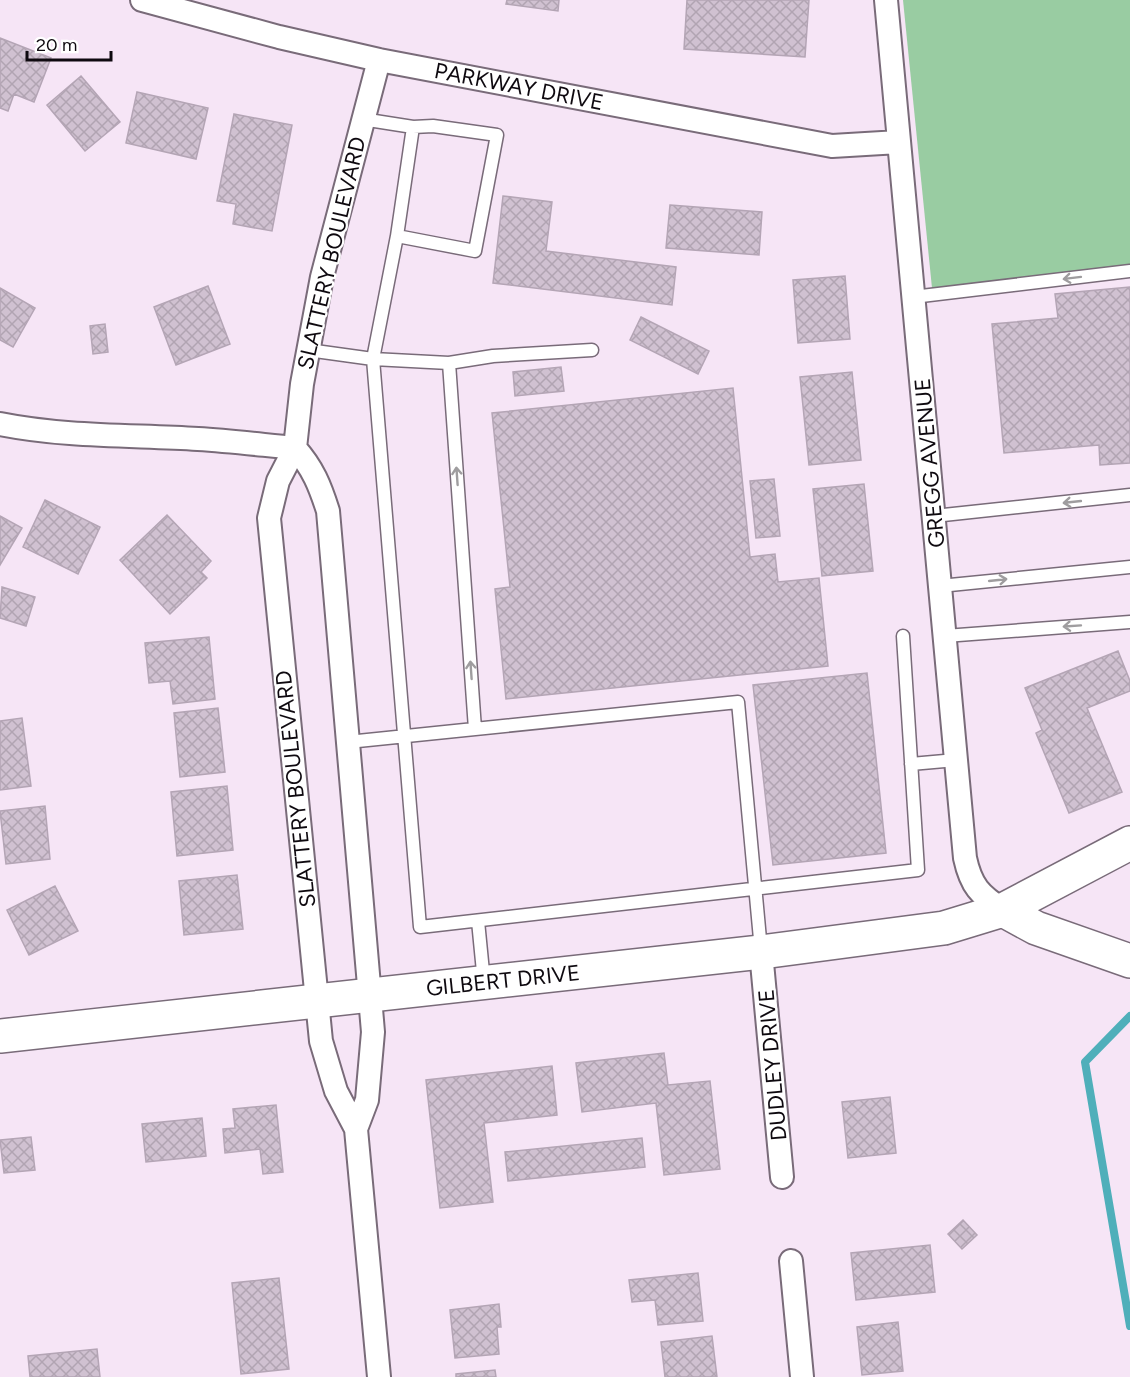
<svg xmlns="http://www.w3.org/2000/svg" width="1130" height="1377" viewBox="0 0 1130 1377" font-family="Figtree,sans-serif">
<style>
.grass{fill:#99cca2}
.lines{fill:none;stroke-linecap:round;stroke-linejoin:round}
.stream{stroke:#4fafba;stroke-width:8}
.building{fill:url(#building-cross-hatch);stroke:#b4a5b5;stroke-width:1.5}
.lane-casing{stroke:#796b79;stroke-width:15}
.street-casing{stroke:#796b79;stroke-width:26}
.secondary-casing{stroke:#796b79;stroke-width:36}
.lane{stroke:#fff;stroke-width:12}
.street{stroke:#fff;stroke-width:22}
.secondary{stroke:#fff;stroke-width:33}
.oneway{stroke:#9f9d9f}
.labels{text-anchor:middle;stroke-width:4.5;stroke-linejoin:round;paint-order:stroke}
.street-label{font-size:22px;fill:#0e090f;stroke:#fff}
</style>
<defs>
<pattern id="building-cross-hatch" width="8" height="8" patternUnits="userSpaceOnUse" patternTransform="scale(1.5)"><rect width="8" height="8" fill="#d0c1d1"/><path d="M0 0l8 8M0 8l8-8" fill="none" stroke="#b1a4b2"/></pattern>
</defs>
<rect width="100%" height="100%" fill="#f6e5f6"/>
<path class="grass" d="M903,0H1130V265L932,288Z"/>
<g class="lines">
<path class="stream" d="M1130,1016L1085,1062L1130,1326"/>
</g>
<path class="building" d="M507,0H559L558,11L506,4Z
M687,0H809L805,57L684,49Z
M0,38L51,58L34,102L14,94L8,111L0,108Z
M81,76L120,122L85,151L47,105Z
M137,92L208,108L196,159L126,143Z
M234,114L292,125L272,231L233,224L236,204L217,201Z
M503,196L552,202L546,251L676,267L672,305L493,283Z
M670,205L762,212L759,255L666,248Z
M845,276L850,339L798,343L793,280Z
M208,286L230,344L176,365L154,307Z
M1130,287V463L1100,465L1099,445L1004,453L992,324L1058,318L1055,294Z
M0,288L35,308L13,347L0,340Z
M641,317L709,351L698,374L630,340Z
M105,324L108,352L93,354L90,326Z
M561,367L564,391L515,396L513,372Z
M852,372L861,460L809,465L800,377Z
M733,388L750,557L775,554L778,582L819,578L828,666L506,699L495,589L510,587L492,413Z
M774,479L780,536L756,538L750,481Z
M864,484L873,571L822,576L813,489Z
M45,500L100,527L78,574L23,547Z
M167,515L211,561L201,572L207,578L170,614L120,560Z
M0,516L22,528L0,565Z
M2,587L35,597L26,626L0,618Z
M209,637L215,699L173,704L170,681L149,683L145,643Z
M1118,651L1130,681V691L1087,708L1122,792L1069,813L1036,733L1042,730L1025,688Z
M867,673L886,853L773,865L753,685Z
M218,708L225,772L180,777L174,713Z
M22,718L31,786L0,790V721Z
M227,786L233,850L177,856L171,792Z
M45,806L50,859L6,864L0,811Z
M237,875L243,929L184,935L179,881Z
M55,886L78,931L29,955L7,910Z
M664,1053L668,1085L710,1081L720,1169L664,1175L656,1103L582,1112L576,1063Z
M552,1066L557,1115L484,1123L493,1202L440,1208L426,1080Z
M890,1097L896,1153L848,1158L842,1102Z
M276,1105L283,1172L263,1174L260,1149L225,1153L223,1129L235,1128L233,1109Z
M202,1118L206,1156L146,1162L142,1124Z
M31,1137L35,1170L4,1173L0,1140Z
M642,1138L645,1167L508,1181L505,1152Z
M963,1220L977,1235L962,1249L948,1234Z
M930,1245L935,1292L856,1300L851,1253Z
M698,1273L703,1321L658,1325L655,1300L632,1302L629,1280Z
M279,1278L289,1369L241,1374L232,1283Z
M499,1304L501,1327H497L499,1354L455,1358L450,1310Z
M898,1322L903,1371L862,1375L857,1327Z
M712,1336L717,1377H665L661,1342Z
M97,1349L100,1377H30L28,1356Z
M495,1370L496,1377H456V1374Z"/>
<g class="lines">
<g class="lane-casing">
<path id="lane" d="M362,119L413,127L397,236L373,359L449,363L493,356L592,350
M397,236L475,251L497,135L433,126L413,127
M913,297L1130,271
M308,350L373,359L420,927L918,870L903,636
M449,363L475,729
M934,516L1130,495
M940,586L1130,567
M945,636L1130,622
M348,742L738,702L761,950
M911,764L956,760
M478,921L484,982"/>
</g>
<g class="street-casing">
<path id="street" d="M142,0L279,37L379,60L832,146L899,142
M886,0L965,858C971,886 980,895 1003,910
M379,60L322,277L302,384L295,448L278,481L269,518L321,1041L336,1091L356,1129L379,1377
M0,424C65,437 132,435 198,439C231,441 263,445 295,448C313,468 320,486 328,511L373,1032L367,1100L356,1129
M761,952L782,1177
M791,1261L802,1377"/>
</g>
<g class="secondary-casing">
<path id="secondary" d="M1003,910L1036,928L1130,961
M0,1036L761,952L944,928L1003,910L1130,843"/>
</g>
<use href="#lane" class="lane"/>
<use href="#street" class="street"/>
<use href="#secondary" class="secondary"/>
</g>
<defs><path id="oneway-shaft" d="M-6 0H5M1.5-3L5.5 0L1.5 3" fill="none" stroke-width="1.6" stroke-linecap="round" stroke-linejoin="round" transform="scale(1.5)"/></defs>
<g class="oneway">
<use href="#oneway-shaft" transform="translate(1072 278) rotate(173)"/>
<use href="#oneway-shaft" transform="translate(457 476) rotate(-94)"/>
<use href="#oneway-shaft" transform="translate(1072 502) rotate(174)"/>
<use href="#oneway-shaft" transform="translate(998 580) rotate(-6)"/>
<use href="#oneway-shaft" transform="translate(1072 626) rotate(176)"/>
<use href="#oneway-shaft" transform="translate(471 670) rotate(-94)"/>
</g>
<g class="labels">
<g class="street-label">
<text transform="translate(519 86) rotate(11)" y="8">PARKWAY DRIVE</text>
<text transform="translate(331 253) rotate(-77)" y="8">SLATTERY BOULEVARD</text>
<text transform="translate(929 463) rotate(-95)" y="8">GREGG AVENUE</text>
<text transform="translate(295 789) rotate(-96)" y="8">SLATTERY BOULEVARD</text>
<text transform="translate(503 980) rotate(-6)" y="8">GILBERT DRIVE</text>
<text transform="translate(772 1065) rotate(-95)" y="8">DUDLEY DRIVE</text>
</g>
</g>
<path d="M27 51v9h84v-9" fill="none" stroke="#0e090f" stroke-width="3"/>
<text x="36" y="51" font-size="18" fill="#0e090f" stroke="#ffffff" stroke-width="4.5" paint-order="stroke">20 m</text>
</svg>
